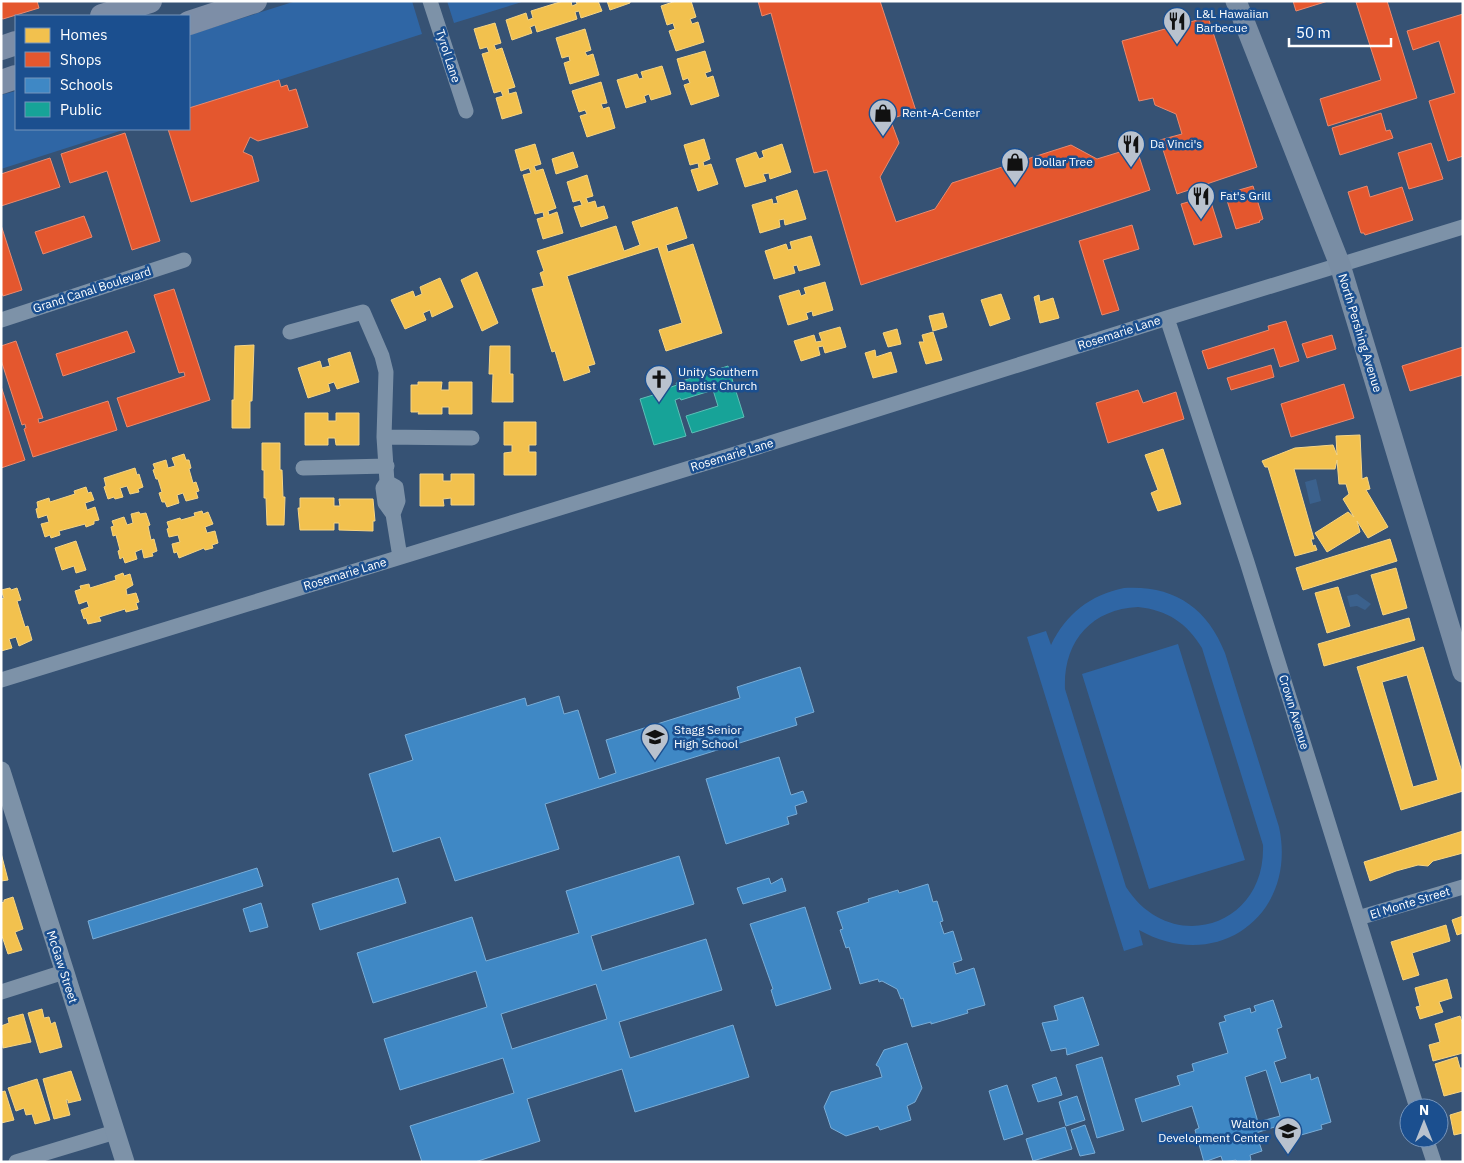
<svg xmlns="http://www.w3.org/2000/svg" width="1464" height="1163" viewBox="0 0 1464 1163" font-family="'IBM Plex Sans',sans-serif">
<style>
.green{fill:#2f66a5;fill-rule:evenodd}
.water{fill:#3b618d}
.homes{fill:#f2c14e;stroke:#f6d483;fill-rule:evenodd}
.shops{fill:#e4572e;stroke:#ec896d}
.schools{fill:#3f88c5;stroke:#79acd6;fill-rule:evenodd}
.public{fill:#17a398;stroke:#5dbfb7}
.lines{fill:none;stroke-linecap:round;stroke-linejoin:round}
.minor{stroke:#7d92a8;stroke-width:15}
.tertiary{stroke:#7d92a8;stroke-width:19}
.secondary{stroke:#798da4;stroke-width:21}
.primary{stroke:#7d8ea7;stroke-width:24}
.labels{text-anchor:middle;stroke-width:5;stroke-linejoin:round;paint-order:stroke}
.poi-label{font-size:12px;fill:#fff;stroke:#1b4f8f;text-anchor:start}
.street-label{font-size:12px;fill:#fff;stroke:#1b4f8f}
</style>
<rect width="100%" height="100%" fill="#365274"/>
<path class="green" d="M296,1H412L422,34L189,109V35Z
M447,1H525L454,23Z
M16,91V129H126L1,169V95Z
M1124,588C1173,585 1207,607 1225,653L1279,827C1298,915 1217,974 1139,930L1143,945L1124,951L1027,637L1046,631L1051,645C1066,614 1090,595 1124,588ZM1138,607C1167,610 1187,623 1202,648L1263,845C1266,928 1170,956 1126,887L1065,689C1063,642 1091,609 1138,607Z
M1178,644L1245,860L1149,889L1082,674Z"/>
<path class="water" d="M1316,479L1321,501L1310,504L1305,482Z
M1357,594L1371,604L1365,610L1357,606L1350,607L1347,596Z"/>
<path class="homes" d="M563,1H571L572,6L577,4L576,1H598L602,11L581,18L579,11L575,12L577,19L537,32L535,25L530,27L532,33L512,40L506,20L526,13L528,20L533,18L531,11Z
M607,1H630V3L610,10Z
M676,1H691L696,17L690,19L692,24L698,22L704,42L676,51L669,31L675,29L673,23L667,25L661,6Z
M495,23L501,43L494,45L496,50L502,48L515,87L508,89L509,94L516,92L522,113L502,119L496,98L503,96L501,91L494,93L482,54L489,52L487,47L480,49L474,29Z
M585,29L591,50L585,52L587,56L593,54L599,75L570,84L564,63L570,61L569,56L562,58L556,38Z
M705,51L711,71L705,73L707,78L713,76L719,96L691,105L684,85L690,83L688,78L683,80L677,59Z
M662,66L671,94L651,100L649,94L644,96L646,102L626,108L617,80L637,74L639,79L643,78L641,72Z
M601,82L607,103L601,104L603,109L609,107L615,128L587,137L580,116L587,114L585,110L579,112L572,91Z
M704,139L710,159L703,162L704,166L711,164L718,184L698,191L691,170L699,168L698,163L690,165L684,145Z
M535,144L541,164L534,166L536,171L543,169L556,208L548,211L549,215L557,212L563,233L543,239L537,219L544,217L543,212L535,214L523,175L531,173L529,168L521,171L515,150Z
M782,144L791,172L770,179L769,173L763,174L766,181L745,187L736,159L756,152L759,159L764,157L762,151Z
M573,152L578,167L556,174L552,159Z
M587,175L593,196L586,198L588,203L595,201L597,208L604,206L608,218L581,227L574,207L582,205L580,200L573,202L567,182Z
M797,190L806,219L785,225L784,219L779,220L780,227L760,233L752,205L772,199L773,204L778,203L776,197Z
M677,207L687,238L666,245L668,252L693,244L722,333L666,351L659,330L682,323L658,247L567,276L595,364L588,366L590,372L564,381L555,351L552,352L532,289L544,286L540,273L544,271L537,251L616,226L624,251L640,245L632,222Z
M811,236L820,265L799,271L797,265L793,266L795,273L774,279L765,251L786,244L788,250L792,249L790,242Z
M477,272L498,323L482,331L461,280Z
M440,278L453,307L432,317L430,310L423,313L426,320L405,329L391,300L413,291L415,297L422,294L420,287Z
M825,282L833,310L813,316L812,311L806,313L808,319L788,325L779,296L799,290L801,296L806,294L804,288Z
M1001,294L1010,319L990,326L981,300Z
M1039,295L1040,302L1053,298L1059,318L1040,323L1034,297Z
M943,313L947,327L933,331L929,316Z
M840,327L846,347L825,353L823,346L818,347L820,355L801,361L794,341L814,335L816,342L822,341L819,333Z
M897,329L901,344L888,347L883,333Z
M933,332L942,360L926,364L919,342H924L922,335Z
M254,345L252,401H250V428H232V400H234L235,346Z
M490,346H510V374H513V402H492L493,374H489Z
M875,350L876,357L891,352L897,372L873,378L865,353Z
M350,352L359,382L337,389L334,382L328,384L330,391L308,398L298,368L320,361L322,368L330,366L328,359Z
M418,382H442L441,390H449V382H472V414H449V407H442V414H418L419,412H411V385H418Z
M305,413H328V421H336V413H359V445H336L335,438H328V445H305Z
M504,422H536V445H529V452H536V475H504V453L512,452V445H504Z
M1360,435L1362,479L1367,477L1370,489L1366,490L1388,527L1368,538L1357,521L1360,532L1327,552L1315,533L1348,512L1354,517L1343,499L1349,494L1346,484H1339L1337,460L1335,469H1294L1314,539H1311L1313,546L1315,545L1317,550L1295,556L1268,467H1265L1262,461L1295,448L1333,445L1337,455L1336,436Z
M262,443H280V470H282L283,497H285L284,525H267L266,498H264V470H262Z
M1163,449L1181,504L1158,511L1151,493L1158,490L1145,455Z
M184,454L186,460H189L191,468L189,469L193,483L196,482L199,491L196,492L198,498L186,501L183,493L177,495L179,503L167,507L165,502H162L159,493L162,492L158,479H156L153,470L155,469L153,464L166,460L168,468L175,466L172,458Z
M135,468L137,475L139,474L143,487L138,489L139,492L130,494L127,486L120,488L123,497L115,499L114,497L108,499L104,487L106,486L104,478Z
M420,474H443V481H451V474H474V505H451V498L443,499L444,506H420Z
M86,487L88,493L91,492L94,500L85,503L87,510L95,507L99,520L94,521V524L86,527L85,524L59,531L60,535L51,538L50,535L45,537L41,524L49,522L47,515L38,518L36,509L38,508L37,502L49,498L50,502L75,494L74,491Z
M300,498H334V506H340L339,499H373L375,521H373V531L339,530V523H334V530H300L298,508H300Z
M202,511L203,514L208,512L213,524L205,527L207,533L215,531L218,543L212,545L213,548L205,550L204,548L179,558L177,552L174,553L172,544L180,542L178,535L169,537L167,529L169,528L167,522L180,518L181,520L195,516L194,513Z
M139,512L140,514L146,513L150,525L148,526L151,540L154,539L157,551L152,553L153,556L144,558L142,549L135,552L137,559L125,563L123,557L120,559L118,551L120,550L116,535L113,536L111,527L114,526L112,521L124,517L127,525L133,523L131,514Z
M1390,539L1397,561L1303,590L1296,568Z
M76,541L86,570L76,573L74,566L62,570L55,548Z
M1396,568L1407,608L1383,615L1371,575Z
M123,573L124,576L130,574L133,585L126,589L127,595L136,593L139,602L136,603L138,609L126,612L125,609L99,617L101,621L88,624L86,618L84,619L81,610L89,607L87,601L79,604L75,591L81,589L80,586L89,584L90,588L116,580L115,576Z
M1338,587L1350,626L1327,633L1315,593Z
M10,588L11,590L17,588L21,600L17,601L25,627L28,626L32,640L19,646L16,637L9,639L12,648L1,651V599L4,598L1,590Z
M1409,618L1415,640L1324,666L1318,644Z
M1423,647L1463,775V791L1401,810L1357,667ZM1407,675L1438,780L1413,787L1382,682Z
M1463,831V853L1433,861L1428,866L1418,865L1396,871L1370,881L1364,862Z
M1,853L8,880L1,881Z
M13,897L23,929L15,932L22,950L8,954L1,933V903L4,902V900Z
M1463,916V933L1457,935L1452,920Z
M1446,925L1450,941L1412,953L1419,975L1403,980L1391,942Z
M1447,979L1452,998L1439,1002L1443,1012L1420,1019L1416,1007L1420,1006L1415,988Z
M42,1009L44,1018L49,1017L51,1024L55,1022L62,1047L40,1053L28,1013Z
M23,1014L31,1042L3,1048L1,1026L9,1023L8,1018Z
M1460,1016L1463,1025V1053L1433,1061L1429,1045L1440,1042L1435,1024Z
M1457,1057L1460,1068H1463V1091L1444,1096L1435,1064Z
M71,1071L81,1100L68,1103V1100H66L70,1115L54,1119L43,1079Z
M37,1079L50,1120L35,1124L32,1114L26,1115L24,1108L16,1111L8,1088Z
M5,1091L14,1120L1,1123V1092Z
M1463,1111V1133L1454,1135L1450,1115Z"/>
<path class="shops" d="M1,1H37L39,8L3,19L1,18Z
M758,1H880L916,111L890,119L899,143L880,177L896,222L935,209L952,183L1071,145L1097,159L1136,147L1150,190L861,285L827,170L814,173L771,13L762,16Z
M1293,1H1328L1296,11Z
M1387,1L1417,98L1328,126L1320,99L1381,80L1356,2Z
M1463,14V156L1448,161L1429,101L1455,93L1439,41L1413,50L1407,31Z
M1208,17L1257,167L1177,194L1160,140L1182,134L1176,114L1155,105L1153,98L1139,101L1122,41Z
M279,80L281,87L287,85L289,91L296,89L308,127L258,141L250,137L243,152L252,156L259,181L191,202L168,129H189V108Z
M1381,113L1386,131L1390,130L1393,138L1340,155L1332,128Z
M125,133L160,241L132,250L107,171L70,183L61,154Z
M1431,143L1443,179L1409,189L1398,153Z
M50,158L60,187L1,206V174Z
M1253,186L1263,219L1259,221L1260,222L1236,229L1225,194Z
M1367,186L1370,197L1402,187L1413,220L1365,235L1364,233H1361L1348,192Z
M1209,196L1222,237L1194,245L1181,204Z
M84,216L92,237L43,254L35,232Z
M1,225L22,290L3,296L1,291Z
M1132,225L1139,249L1103,260L1119,310L1102,315L1079,241Z
M174,289L210,400L127,427L117,398L185,376L184,372L179,373L154,295Z
M1286,321L1299,361L1280,367L1274,348L1208,369L1202,351L1269,330L1268,326Z
M127,331L135,352L63,376L56,354Z
M1332,335L1336,349L1307,358L1302,344Z
M16,341L43,418L38,419L39,423L108,401L117,430L33,457L24,429L26,428L25,424L22,425L1,360V346Z
M1463,347V375L1410,391L1402,366Z
M1271,365L1274,377L1231,390L1227,378Z
M1344,384L1354,418L1291,437L1281,404Z
M1,386L25,460L1,468Z
M1138,390L1143,403L1176,392L1184,419L1108,443L1096,403Z"/>
<path class="schools" d="M800,667L814,712L795,718L797,725L545,804L559,849L455,881L440,837L393,852L369,774L413,760L405,735L525,698L527,706L559,696L564,714L578,710L599,779L616,773L606,740L740,698L737,687Z
M779,757L791,795L803,791L807,802L795,806L797,814L787,817L789,824L726,844L706,779Z
M679,856L694,904L591,936L602,971L706,939L722,990L619,1022L630,1058L733,1025L749,1077L635,1112L622,1069L527,1099L540,1141L475,1162H422L410,1126L514,1093L503,1058L400,1090L384,1039L487,1007L476,971L373,1003L357,953L472,917L486,961L579,933L566,891ZM596,984L607,1019L512,1049L501,1014Z
M257,868L263,886L93,939L88,921Z
M398,878L406,903L320,930L312,904Z
M769,878L771,884L782,878L786,891L743,904L737,888Z
M928,884L933,902L937,901L943,921L940,922L944,934L953,931L962,960L953,963L956,974L974,968L985,1005L967,1010L968,1013L931,1024V1022L912,1027L903,998L901,999L897,989L882,981L879,982L878,979L860,984L849,947L846,948L840,930L843,929L837,912L869,902L868,899L898,890L899,893Z
M261,903L268,927L250,932L243,909Z
M805,907L831,989L776,1006L771,990L773,989L750,924Z
M1083,997L1099,1045L1067,1055L1066,1048L1051,1051L1042,1023L1058,1020L1054,1006Z
M1273,1000L1282,1027L1277,1029L1286,1058L1274,1062L1281,1083L1310,1074L1311,1080L1318,1077L1331,1122L1321,1125L1322,1129L1294,1137L1290,1122L1256,1133L1262,1151L1250,1155L1251,1160L1247,1162H1237L1236,1160L1223,1162L1221,1156L1204,1162L1195,1130L1199,1128L1192,1106L1142,1122L1135,1099L1180,1085L1177,1076L1194,1071L1192,1064L1228,1053L1219,1023L1226,1021L1224,1016L1250,1008L1251,1013L1256,1011L1254,1006ZM1266,1070L1280,1116L1258,1122L1245,1077Z
M907,1043L922,1088L915,1102L907,1106L911,1120L880,1130L878,1126L846,1136L831,1128L824,1107L831,1092L882,1077L879,1067L876,1065L884,1050Z
M1102,1057L1124,1130L1097,1138L1076,1065Z
M1056,1077L1062,1095L1038,1102L1032,1085Z
M1007,1085L1023,1134L1004,1140L989,1091Z
M1077,1096L1085,1120L1066,1126L1059,1102Z
M1085,1125L1095,1153L1080,1156L1071,1130Z
M1065,1127L1072,1149L1033,1161L1026,1139Z"/>
<path class="public" d="M728,366L744,417L692,433L686,416L718,406L713,390L681,400L680,398L675,400L686,436L654,445L640,399L663,392L662,390L677,385L676,383Z"/>
<g class="lines">
<path class="minor" d="M430,1L466,111
M1167,318L1247,562L1417,1108
M1,320L184,260
M290,332L363,312L382,356L386,372L384,437L387,482L383,488L385,503L393,514L400,557
M384,437L472,438
M303,468L387,466
M387,482L396,487L398,501L393,514
M1,680L758,447L1167,318L1463,227
M1358,918L1463,887
M1,992L64,972
M1426,1138L1434,1162
M16,1162L115,1132"/>
<path class="tertiary" d="M1,771L125,1162"/>
<path class="secondary" d="M1236,1L1340,265L1463,672"/>
<path class="primary" d="M102,16L150,1
M189,23L255,1
M1,48L16,43
M1,82L16,77"/>
</g>
<defs>
<g id="restaurant-pin" transform="scale(1.4375)"><path d="M0 17L-7.5 6A9.5 9.5 0 1 1 7.5 6Z" fill="#b9c2ce" stroke="#1b4f8f"/><path d="M-5-6h1v4h1v-4h1v4h1v-4h1v5L-1.5 .5V6h-2V.5L-5-1ZM5-6V6H3V1.5H1.5Q1.5-4 5-6Z" fill="#111"/></g>
<g id="shop-pin" transform="scale(1.4375)"><path d="M0 17L-7.5 6A9.5 9.5 0 1 1 7.5 6Z" fill="#b9c2ce" stroke="#1b4f8f"/><path d="M-5-2.5h2.3a2.7 3.5 0 0 1 5.4 0H5L5.5 6h-11ZM-1.5-2.5h3a1.5 2.3 0 0 0-3 0Z" fill="#111"/></g>
<g id="church-pin" transform="scale(1.4375)"><path d="M0 17L-7.5 6A9.5 9.5 0 1 1 7.5 6Z" fill="#b9c2ce" stroke="#1b4f8f"/><path d="M-1.2-6h2.4v3.5h3.3v2.4h-3.3V6h-2.4V-.1h-3.3v-2.4h3.3Z" fill="#111"/></g>
<g id="school-pin" transform="scale(1.4375)"><path d="M0 17L-7.5 6A9.5 9.5 0 1 1 7.5 6Z" fill="#b9c2ce" stroke="#1b4f8f"/><path d="M0-5L7-2L0 1L-7-2ZM-4 1L0 2.5L4 1V4Q0 6-4 4Z" fill="#111"/></g>
</defs>
<g fill-rule="evenodd">
<use href="#restaurant-pin" x="1177" y="21"/>
<use href="#shop-pin" x="883" y="113"/>
<use href="#restaurant-pin" x="1131" y="144"/>
<use href="#shop-pin" x="1015" y="162"/>
<use href="#restaurant-pin" x="1201" y="196"/>
<use href="#church-pin" x="659" y="379"/>
<use href="#school-pin" x="655" y="737"/>
<use href="#school-pin" x="1288" y="1131"/>
</g>
<g class="labels">
<g class="poi-label">
<text x="1196" y="18">L&amp;L Hawaiian<tspan x="1196" dy="14">Barbecue</tspan></text>
<text x="902" y="117">Rent-A-Center</text>
<text x="1150" y="148">Da Vinci's</text>
<text x="1034" y="166">Dollar Tree</text>
<text x="1220" y="200">Fat's Grill</text>
<text x="678" y="376">Unity Southern<tspan x="678" dy="14">Baptist Church</tspan></text>
<text x="674" y="734">Stagg Senior<tspan x="674" dy="14">High School</tspan></text>
<text x="1269" y="1128" text-anchor="end">Walton<tspan x="1269" dy="14">Development Center</tspan></text>
</g>
<g class="street-label">
<text transform="translate(448 56) rotate(72)" y="4">Tyrol Lane</text>
<text transform="translate(92 290) rotate(-18)" y="4">Grand Canal Boulevard</text>
<text transform="translate(1119 333) rotate(-18)" y="4">Rosemarie Lane</text>
<text transform="translate(1360 333) rotate(73)" y="4">North Pershing Avenue</text>
<text transform="translate(732 455) rotate(-17)" y="4">Rosemarie Lane</text>
<text transform="translate(345 574) rotate(-17)" y="4">Rosemarie Lane</text>
<text transform="translate(1294 712) rotate(73)" y="4">Crown Avenue</text>
<text transform="translate(1410 903) rotate(-17)" y="4">El Monte Street</text>
<text transform="translate(62 967) rotate(72)" y="4">McGaw Street</text>
</g>
</g>
<rect width="1464" height="1163" fill="none" stroke="#ffffff" stroke-width="5"/>
<rect x="15" y="15" width="175" height="115" fill="#1b4f8f" stroke="#7695bc"/>
<rect x="25" y="28" width="25" height="15" fill="#f2c14e" stroke="#7695bc"/>
<text x="60" y="40" font-size="15" fill="#ffffff">Homes</text>
<rect x="25" y="52" width="25" height="15" fill="#e4572e" stroke="#7695bc"/>
<text x="60" y="65" font-size="15" fill="#ffffff">Shops</text>
<rect x="25" y="78" width="25" height="15" fill="#3f88c5" stroke="#7695bc"/>
<text x="60" y="90" font-size="15" fill="#ffffff">Schools</text>
<rect x="25" y="102" width="25" height="15" fill="#17a398" stroke="#7695bc"/>
<text x="60" y="115" font-size="15" fill="#ffffff">Public</text>
<g transform="translate(1424 1123)"><circle r="24" fill="#1b4f8f" stroke="#7695bc"/>
<path d="M0-4L9 19L0 12L-9 19Z" fill="#b9c2ce"/>
<text y="-8" font-size="14" font-weight="bold" text-anchor="middle" fill="#ffffff">N</text>
</g>
<path d="M1289 38v8h102v-8" fill="none" stroke="#ffffff" stroke-width="2.5"/>
<text x="1296" y="38" font-size="15" fill="#ffffff" stroke="#1b4f8f" stroke-width="4" paint-order="stroke">50 m</text>
</svg>
